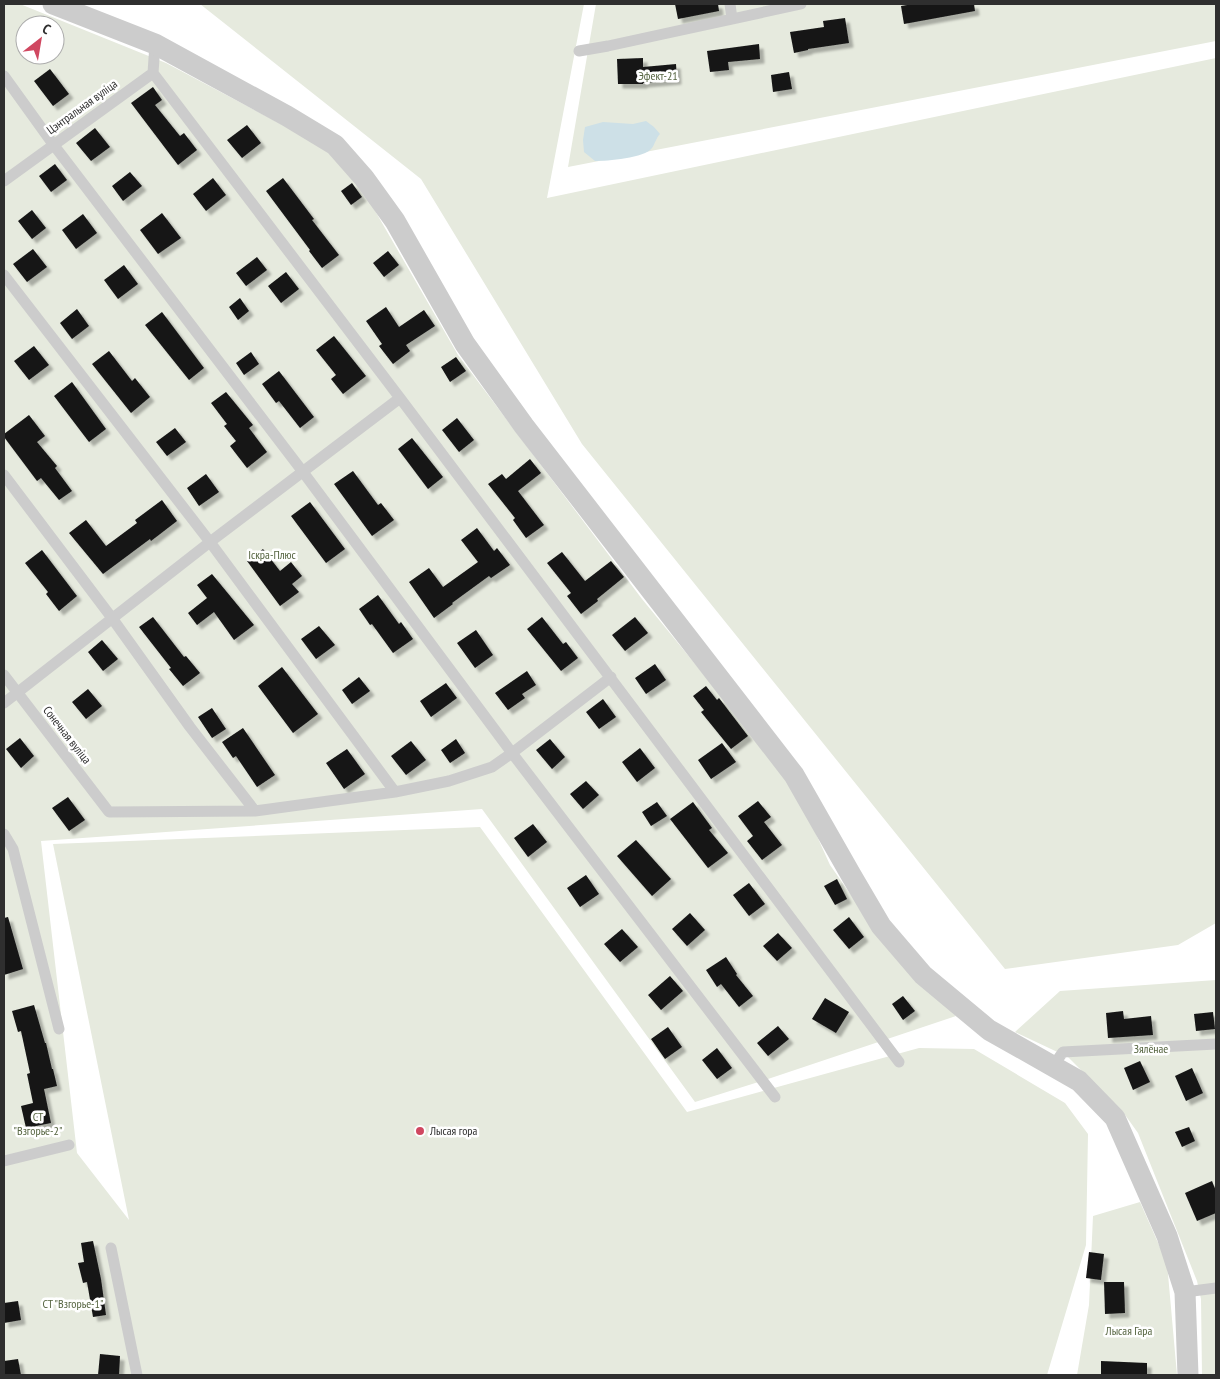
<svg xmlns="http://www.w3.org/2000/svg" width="1220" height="1379" viewBox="0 0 1220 1379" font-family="'PT Sans Narrow',sans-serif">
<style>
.green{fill:#e6eade;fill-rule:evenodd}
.water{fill:#cde0e7}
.building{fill:#161616;filter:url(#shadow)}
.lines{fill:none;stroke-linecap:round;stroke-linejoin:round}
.lane{stroke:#ccc;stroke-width:11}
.street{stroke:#ccc;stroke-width:21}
.poi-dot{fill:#d04760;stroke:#fff;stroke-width:2}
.labels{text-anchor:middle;stroke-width:5;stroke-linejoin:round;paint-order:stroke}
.park-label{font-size:12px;fill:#566541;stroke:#fff}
.street-label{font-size:12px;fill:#2f2f2f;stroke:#fff}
.poi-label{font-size:12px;fill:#2f2f2f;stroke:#fff;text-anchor:start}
</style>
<defs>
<filter id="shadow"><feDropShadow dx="4.5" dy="4.5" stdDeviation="1" flood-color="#0004"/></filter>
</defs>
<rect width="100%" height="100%" fill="#fff"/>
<path class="green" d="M4,4H20L166,63L324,147L344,165L370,202L458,355L642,599L772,758L802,803L830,865L892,954L956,1016L768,1079L695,1102L482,809L41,841L77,1153L129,1220L53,844L480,827L687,1112L919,1048L974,1049L1065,1103L1088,1134L1086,1245L1047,1375H4ZM25,25H55V55H25Z
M200,4H584L547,198L1216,58V923L1178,945L1005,969L582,444L421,179Z
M596,4H1216V41L568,167Z
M1216,980V1375H1202L1201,1299L1197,1281L1138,1133L1123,1112L1068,1057L1015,1032L1060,991Z
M1140,1202L1167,1263L1177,1375H1077L1089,1305L1093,1216Z"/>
<path class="water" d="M646,121L654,127L660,134C656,138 655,144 652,148C645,158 607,161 595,161L584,152L583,140L585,127L603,122L633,124Z"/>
<path class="building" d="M675,4H718L719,11L678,19Z
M913,4H974L975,11L904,24L901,6Z
M845,18L849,43L808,49V50L794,53L790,32L824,27L823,21Z
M759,44L760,59L728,62L729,70L710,72L707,51Z
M643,58V67L676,64L677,80L643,83V84H618L617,59Z
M50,69L69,94L53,106L34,81Z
M789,72L792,89L773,92L771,75Z
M153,87L162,100L155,105L180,136L184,133L197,150L178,165L131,103Z
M247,125L261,143L242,158L227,140Z
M95,128L110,147L91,161L76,143Z
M55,164L67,180L51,192L39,176Z
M130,172L142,186L123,201L112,186Z
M213,178L226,195L206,211L193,194Z
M283,178L314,219L312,220L339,255L322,268L309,251L310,250L266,191Z
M352,183L362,197L351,205L341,191Z
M32,210L46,228L32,239L18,221Z
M162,213L181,238L158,254L140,230Z
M83,214L97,233L76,249L62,230Z
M33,249L47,267L27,282L13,264Z
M388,251L399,265L384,277L373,263Z
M257,257L267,270L246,286L236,273Z
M124,265L138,284L118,299L104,280Z
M286,272L299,289L281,303L268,286Z
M240,298L249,311L238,320L229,307Z
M386,307L399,327L424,310L435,326L406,345L410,351L393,364L379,346L382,344L366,321Z
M77,309L89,326L72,339L60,323Z
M162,312L204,368L189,380L145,325Z
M334,336L366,376L343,394L331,379L336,375L316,350Z
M34,346L49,365L29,380L14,361Z
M109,351L132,381L135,378L150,397L131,413L92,364Z
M251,352L259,364L244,375L236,363Z
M456,357L466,371L450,382L441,367Z
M279,371L314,417L300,428L279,401L276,403L262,384Z
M72,382L106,429L89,442L54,396Z
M226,392L253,425L249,428L267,452L247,468L230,446L236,441L224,426L227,424L211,403Z
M29,415L45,436L37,442L57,466L55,468L72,491L59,500L41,478L37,481L4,437V434Z
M457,418L474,440L459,452L442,430Z
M175,428L186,442L167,456L156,442Z
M412,438L443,477L428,489L398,449Z
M530,459L541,473L518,491L544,525L526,538L513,520L515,518L488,484L502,474L506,479Z
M353,471L378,505L381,503L394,520L372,536L334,484Z
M206,474L219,492L199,506L187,488Z
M162,500L177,521L151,541L150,539L103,574L69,533L86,520L106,546L137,523L135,520Z
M310,502L345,549L326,563L291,516Z
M477,528L494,551L497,548L510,565L491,578L489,576L452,603L453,604L434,618L409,582L429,568L443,587L478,562L461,540Z
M263,549L280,571L291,562L302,576L292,584L299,592L280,606L247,561Z
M42,550L77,596L59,611L46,594L48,592L25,563Z
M562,552L585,581L611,561L624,577L597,599L598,601L581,614L567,596L571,593L547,563Z
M212,574L254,625L234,640L214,612L197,625L188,613L207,598L197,585Z
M378,595L399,624L401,622L413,639L393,653L372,624L370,625L359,609Z
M153,617L184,657L186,656L200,673L183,686L169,669L171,668L139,627Z
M542,617L563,644L566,642L578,658L561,671L527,629Z
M635,617L648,633L625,651L612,635Z
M319,626L335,645L316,659L301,639Z
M476,630L493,655L475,668L457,643Z
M102,640L118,659L103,671L88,652Z
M655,664L666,680L646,694L635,678Z
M282,667L318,714L293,733L258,686Z
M527,671L536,685L522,694L525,698L508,710L495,693Z
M359,677L370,691L352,704L342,690Z
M446,683L457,698L431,717L420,701Z
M706,686L717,700L719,698L748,736L731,749L701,712L704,710L693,696Z
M88,689L102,706L86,719L72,702Z
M603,699L616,717L599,729L586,712Z
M212,708L226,729L212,738L198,717Z
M243,728L275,775L257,787L236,756L233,758L222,742Z
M20,738L34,756L21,768L6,749Z
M456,739L465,753L450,763L441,750Z
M550,739L565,757L552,769L536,750Z
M411,741L426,760L406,775L391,756Z
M722,743L736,762L711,779L698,760Z
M640,748L655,768L637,782L622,762Z
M347,749L365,774L344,789L326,763Z
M586,781L599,795L583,809L570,794Z
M68,797L85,820L69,831L52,808Z
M758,801L771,817L764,822L782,845L762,860L747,841L753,836L738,816Z
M657,802L667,816L651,826L642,812Z
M693,802L712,828L709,830L728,853L708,868L670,819Z
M533,824L547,842L528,857L514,838Z
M636,840L671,879L652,896L617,856Z
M586,875L599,894L580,907L567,888Z
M837,879L847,899L835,905L824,886Z
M749,883L765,904L749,916L733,895Z
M690,913L705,930L687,946L672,929Z
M8,917L23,969L4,975V918Z
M849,917L864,937L849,949L833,930Z
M622,929L638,947L620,962L604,944Z
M778,933L792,948L777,961L763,946Z
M726,957L737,974L736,975L753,996L739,1007L721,984L717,987L706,970Z
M670,976L683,991L661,1010L648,995Z
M903,996L915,1011L903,1020L892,1004Z
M825,998L849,1012L836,1033L812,1019Z
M34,1005L45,1043H46L52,1069H53L57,1086L44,1089L51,1123L26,1128L21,1106L33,1103L27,1074L30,1073L21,1031L18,1032L12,1011Z
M1123,1011L1124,1019L1151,1016L1153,1035L1108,1038L1106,1013Z
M1213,1012L1215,1029L1196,1031L1194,1014Z
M778,1026L789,1039L768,1056L757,1043Z
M668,1027L682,1047L665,1059L651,1039Z
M717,1048L732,1068L717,1079L702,1060Z
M1140,1061L1150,1082L1133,1090L1124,1068Z
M1192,1068L1203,1093L1186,1101L1175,1076Z
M1189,1127L1195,1141L1182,1147L1175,1132Z
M1212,1181L1216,1191V1213L1197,1221L1185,1193Z
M93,1241L101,1279L106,1315L93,1317L87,1282L83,1283L78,1263L84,1262L81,1243Z
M1089,1252L1104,1254L1101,1280L1086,1278Z
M1104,1282H1124L1125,1313L1105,1314Z
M18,1301L21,1320L4,1323V1303Z
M100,1354L120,1356L119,1375H98Z
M18,1359L21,1375H4V1361Z
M1101,1361L1147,1363V1375H1101Z"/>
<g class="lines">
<path class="lane" d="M730,4L732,19
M579,51L608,46L801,4
M153,73L400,398L899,1062
M4,76L53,144L303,472L512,753L775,1097
M4,181L153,73L155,44
M4,275L210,542L395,792
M4,475L112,618L190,727L255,811
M4,675L109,812L255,811L395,792L449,781L492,767L512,753L611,677
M4,703L210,542L400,398
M4,834L13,849L59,1029
M1053,1066L1063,1052L1216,1044
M4,1161L69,1145
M111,1248L137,1375
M1185,1292L1216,1288"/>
<path class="street" d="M53,4L155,44L287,116L335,145L364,178L395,221L465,344L524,426L794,775L851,875L881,926L923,975L989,1030L1079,1081L1115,1118L1167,1236L1185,1292L1188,1375"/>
</g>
<circle class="poi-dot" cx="420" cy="1131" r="5"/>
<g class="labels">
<g class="park-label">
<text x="658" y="80">Эфект-21</text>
<text x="272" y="559">Іскра-Плюс</text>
<text x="1151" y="1053">Зялёнае</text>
<text x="38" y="1121">СТ<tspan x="38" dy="14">"Взгорье-2"</tspan></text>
<text x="73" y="1308">СТ "Взгорье-1"</text>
<text x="1129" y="1335">Лысая Гара</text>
</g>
<g class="street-label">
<text transform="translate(82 107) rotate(-36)" y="4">Цэнтральная вуліца</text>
<text transform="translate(67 735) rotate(52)" y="4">Сонечная вуліца</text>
</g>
<g class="poi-label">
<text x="430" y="1135">Лысая гора</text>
</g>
</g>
<rect width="1220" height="1379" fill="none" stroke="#2f2f2f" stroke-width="10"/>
<g transform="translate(40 40) rotate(31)"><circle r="24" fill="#ffffff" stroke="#acacac"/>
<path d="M0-4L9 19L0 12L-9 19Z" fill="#d04760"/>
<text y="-8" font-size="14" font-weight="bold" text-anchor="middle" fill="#2f2f2f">С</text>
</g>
</svg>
